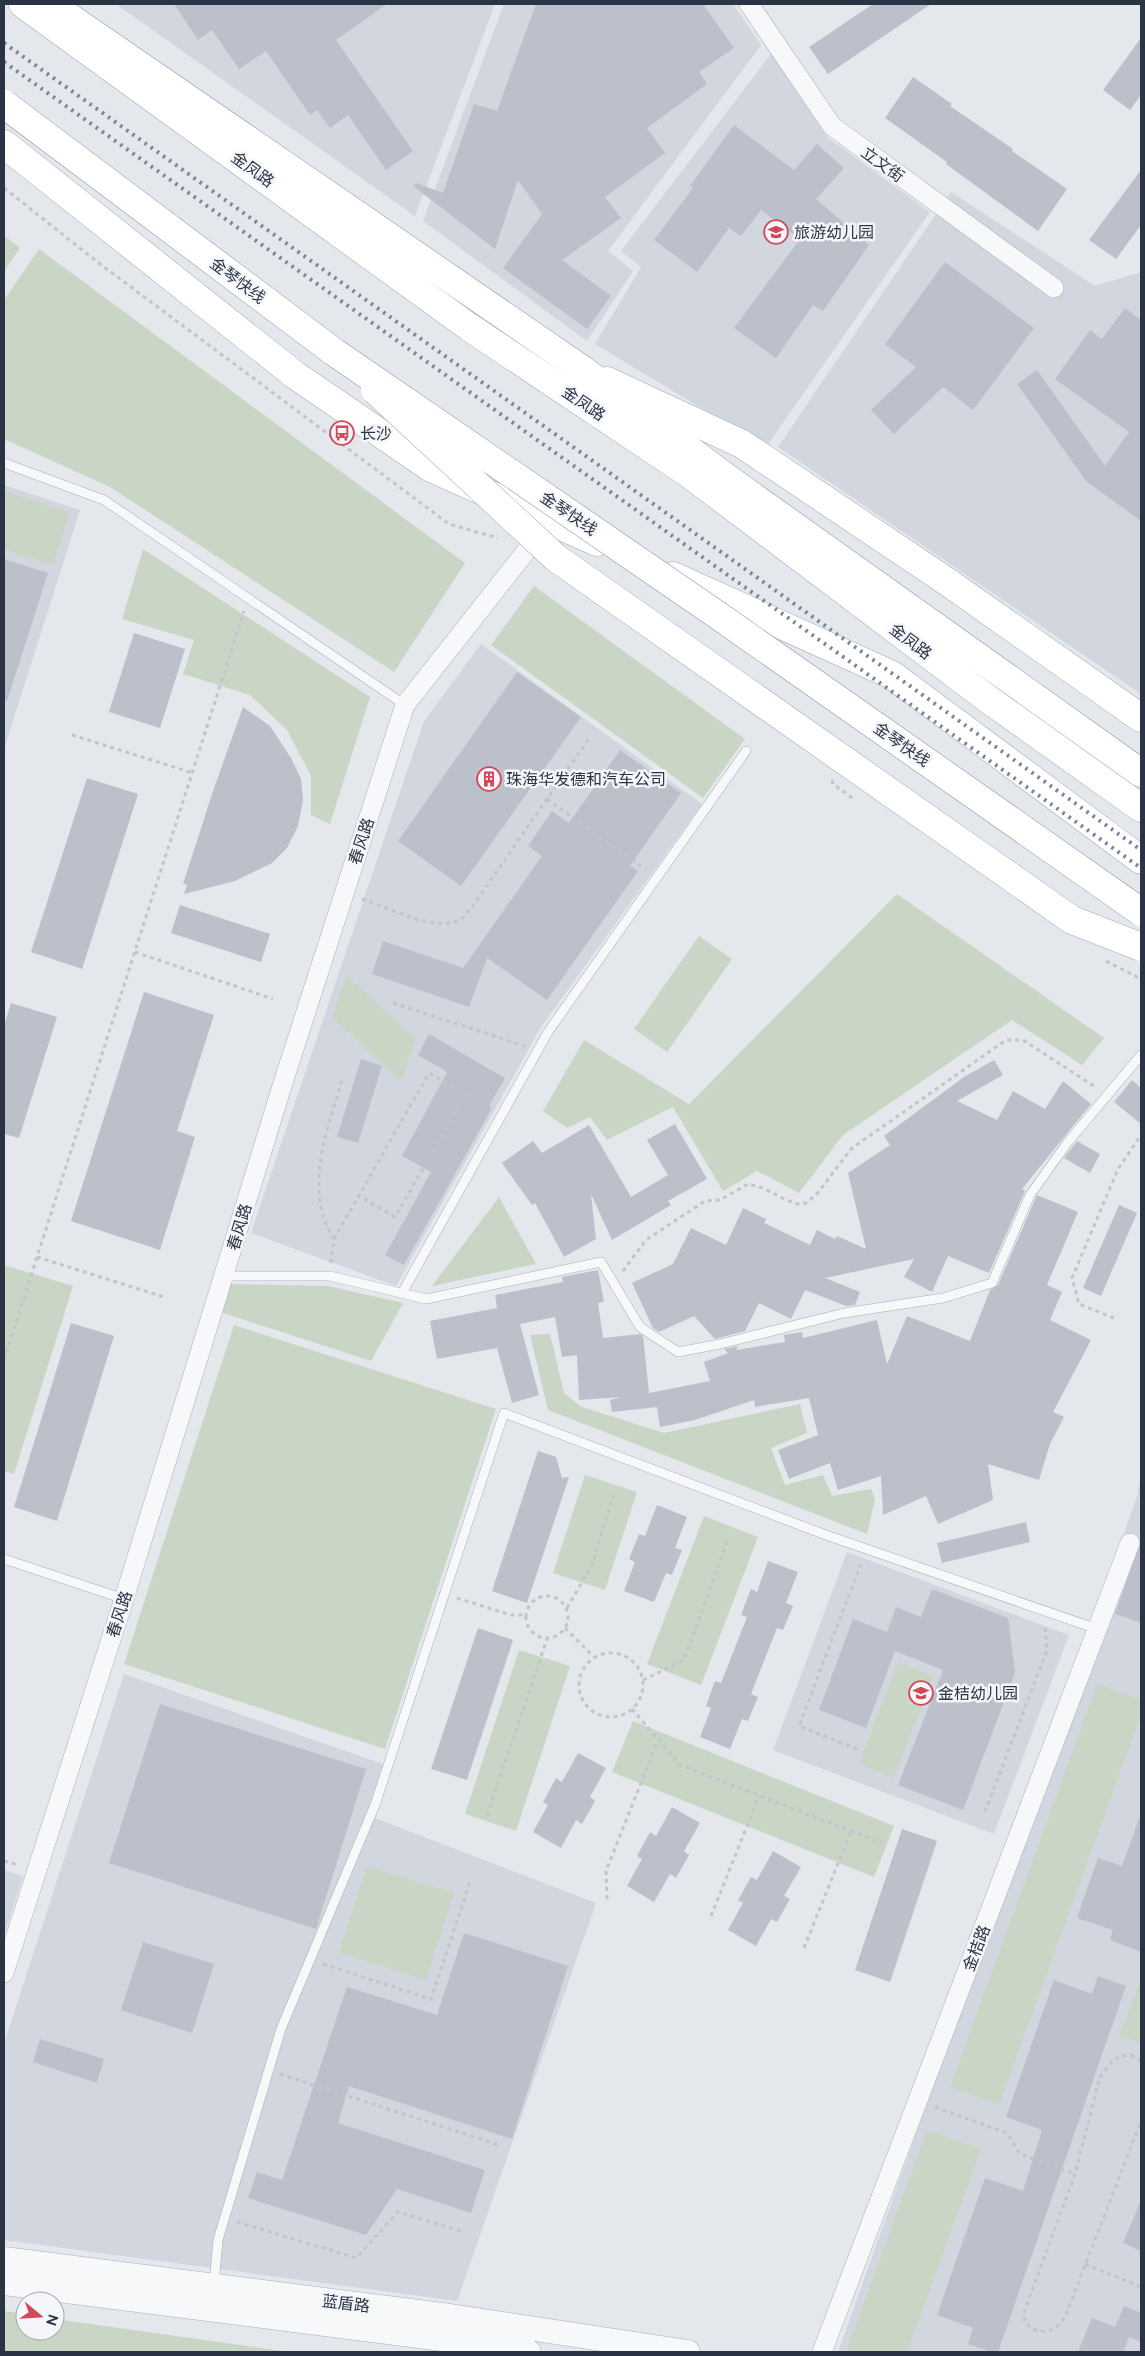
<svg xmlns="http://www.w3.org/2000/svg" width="1145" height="2356" viewBox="0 0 1145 2356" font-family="Raleway,'Noto Sans SC',sans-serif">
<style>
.built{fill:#d2d6de}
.green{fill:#c9d6c5}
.building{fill:#bbc0ca}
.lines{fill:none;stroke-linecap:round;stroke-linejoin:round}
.service-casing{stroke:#a9aeb7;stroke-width:10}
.minor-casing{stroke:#a9aeb7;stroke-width:20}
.tertiary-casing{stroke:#a9aeb7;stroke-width:25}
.primary-casing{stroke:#a3abb8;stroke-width:29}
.trunk-casing{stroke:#8b94a3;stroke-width:29}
.path{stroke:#c2c5cb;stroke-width:3;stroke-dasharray:4 4;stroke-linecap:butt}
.service{stroke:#f7f8fa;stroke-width:9}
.minor{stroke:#f7f8fa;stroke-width:19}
.tertiary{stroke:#f7f8fa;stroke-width:24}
.primary{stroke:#fff;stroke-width:28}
.trunk{stroke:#fff;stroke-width:28}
.rail{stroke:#7d8696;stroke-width:4;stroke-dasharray:2.5 5;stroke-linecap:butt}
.primary-bridge-casing{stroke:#a3abb8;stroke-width:29;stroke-linecap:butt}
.trunk-bridge-casing{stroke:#8b94a3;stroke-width:29;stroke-linecap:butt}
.primary-bridge{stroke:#fff;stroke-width:28}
.trunk-bridge{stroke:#fff;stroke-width:28}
.labels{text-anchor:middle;stroke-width:5;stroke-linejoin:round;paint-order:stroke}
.street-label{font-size:16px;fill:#2b3445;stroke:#f4f6f9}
.poi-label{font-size:16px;fill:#2b3445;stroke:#f4f6f9;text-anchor:start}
</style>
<rect width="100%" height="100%" fill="#e4e7ec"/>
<path class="built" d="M116,4H495L415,216Z
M504,4H733L761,45L608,251L633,271L587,341L423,221Z
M771,54L827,137L930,212L766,447L595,344L641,267L621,251Z
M951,192L1095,286L1141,272V694L778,447Z
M4,485L80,510L4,749Z
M481,644L702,804L541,1027L396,1286L251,1233L424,721Z
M1141,1474V2352H838L950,2039L1138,1493Z
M847,1552L1069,1635L994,1834L773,1750Z
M124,1674L383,1764L367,1815L596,1903L457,2301L4,2240V2044Z
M4,1870L23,1876L4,1936Z"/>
<path class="green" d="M4,236L20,248L4,271Z
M39,249L465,563L394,672L110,487L4,439V300Z
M4,491L70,512L53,565L4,549Z
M143,549L370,697L330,824L311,815V776L287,730L250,695L183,674L194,640L122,619Z
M534,586L745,739L703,798L491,645Z
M897,894L1104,1038L1082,1065L1012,1020L843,1135L799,1193L757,1171L723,1191L673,1107L607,1140L590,1117L567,1128L543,1111L584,1040L689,1104Z
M699,936L732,959L667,1052L634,1029Z
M346,975L416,1039L401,1081L332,1017Z
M499,1197L536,1264L432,1286Z
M4,1265L73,1286L14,1474L4,1471Z
M228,1284L328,1286L403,1303L371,1361L220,1312Z
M234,1325L496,1409L385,1749L124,1664Z
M550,1334L564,1393L582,1407L664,1433L800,1404L807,1433L771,1448L785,1485L823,1475L832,1496L871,1489L875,1499L867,1534L548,1410L530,1335Z
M585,1475L637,1492L605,1590L553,1573Z
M704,1516L758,1537L701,1685L647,1664Z
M519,1650L570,1666L516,1831L465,1814Z
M898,1662L933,1676L894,1778L859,1764Z
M1097,1684L1141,1700V1715L999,2105L950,2087Z
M633,1721L894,1826L874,1877L612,1772Z
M367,1866L454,1893L426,1980L339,1953Z
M1141,1979V2043L1120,2035Z
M927,2130L981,2149L907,2352H846Z
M4,2311L25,2314V2331H55V2319L290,2352H4Z"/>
<path class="building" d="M174,4H387L336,40L413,151L386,170L348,115L330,128L317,110L310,115L266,51L239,69L212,30L198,40Z
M536,4H703L734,48L699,72L707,84L647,128L665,153L605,197L621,218L562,260L611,296L587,329L503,268L542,214L518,180L495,249L413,186L416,183L443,193L474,104L497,111Z
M873,4H931L828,74L809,47Z
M1141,38V95L1130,110L1103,90Z
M913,77L952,104L950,106L1013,149L1012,151L1067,189L1038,231L946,164L947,162L885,118Z
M734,125L794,170L817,144L844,168L816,199L869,245L823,311L813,305L776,358L734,328L800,239L761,210L741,236L729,228L697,272L654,240L693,188L690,186Z
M1141,170V225L1116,259L1089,240Z
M945,262L1034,328L973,410L943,387L894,434L871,410L916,367L885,344Z
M1125,308L1141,320V521L1086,481L1017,384L1037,370L1105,466L1129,432L1055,379L1090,330L1102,339Z
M4,559L48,573L7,701H4Z
M134,633L185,649L160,728L109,712Z
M517,672L581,717L461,886L398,841Z
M243,707L270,726L291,758L301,779L303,800L298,826L287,848L272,863L235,881L184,894L187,885L183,884L213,791Z
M620,750L681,793L630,866L638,871L547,1000L487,958L469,1007L372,974L383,941L463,968L542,856L528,846L552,811L569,823Z
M87,778L138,794L82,969L31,952Z
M180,905L270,934L261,962L171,933Z
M144,992L214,1015L177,1131L195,1137L160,1250L71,1221Z
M11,1003L57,1017L19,1138L4,1134V1026Z
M429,1034L505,1078L489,1106L492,1108L404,1265L385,1255L431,1172L402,1156L447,1072L418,1055Z
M361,1059L382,1066L358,1143L337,1137Z
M994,1060L1003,1075L957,1101L997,1120L1013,1091L1045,1109L1063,1081L1091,1104L1022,1189L1025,1191L989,1273L948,1256L932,1292L904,1277L914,1259L825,1278L860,1292L855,1305L846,1306L805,1290L791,1319L759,1303L745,1331L719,1338L715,1339L694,1316L659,1332L653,1328L632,1283L673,1264L691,1228L726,1245L743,1208L766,1219L764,1223L810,1245L817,1230L835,1239L837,1236L866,1249L848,1173L890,1145L884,1136L964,1077Z
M1132,1080L1141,1088V1124L1114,1102Z
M675,1124L707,1179L668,1201L671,1205L612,1240L591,1194L596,1239L564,1257L535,1203L532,1205L502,1163L533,1141L542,1153L589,1125L631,1197L668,1175L647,1140Z
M1077,1141L1100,1154L1090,1173L1064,1158Z
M1037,1195L1078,1212L1047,1285L1062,1292L1050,1320L1091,1340L1053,1412L1064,1417L1050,1444L1039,1480L988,1464L993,1500L938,1524L926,1496L883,1515L881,1476L838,1490L830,1463L789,1479L778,1450L818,1435L809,1398L755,1407L754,1400L695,1420L660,1427L657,1407L612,1412L610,1400L621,1397L579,1400L577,1355L562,1357L555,1317L520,1324L539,1395L512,1403L497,1348L437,1359L430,1321L497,1308L495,1295L563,1282L562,1277L598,1270L604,1302L598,1303L603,1338L640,1334L643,1336L649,1393L710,1381L704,1362L728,1353L724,1349L738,1346L736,1350L785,1342L784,1335L802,1332L803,1338L877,1320L887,1364L907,1316L970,1341L990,1290L998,1285Z
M1119,1205L1137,1213L1101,1296L1083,1288Z
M71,1323L114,1336L57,1521L14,1507Z
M538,1451L556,1457L562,1478L569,1477L527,1603L492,1591Z
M657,1505L687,1517L675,1548L682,1550L672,1575L666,1573L654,1602L624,1591L635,1562L629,1559L639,1534L645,1536Z
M1026,1522L1030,1542L942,1563L937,1543Z
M1141,1541V1623L1115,1614Z
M768,1561L798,1572L786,1603L793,1606L783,1630L777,1628L751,1694L758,1697L748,1721L742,1719L730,1749L700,1737L711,1708L706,1706L715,1681L721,1683L747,1617L741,1615L751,1589L757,1592Z
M932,1589L1008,1618L1015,1673L963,1810L898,1785L943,1670L895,1651L866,1728L819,1710L853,1619L887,1632L896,1607L921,1617Z
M478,1628L513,1640L467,1780L431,1769Z
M160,1704L366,1769L316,1929L109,1863Z
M578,1753L606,1768L590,1797L595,1801L582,1824L576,1820L561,1848L533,1832L548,1805L543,1802L556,1778L562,1782Z
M672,1807L700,1823L684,1851L689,1855L676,1878L670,1874L654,1902L627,1886L642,1859L637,1856L650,1832L656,1836Z
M1139,1819H1141V1952L1110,1940L1113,1930L1077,1918L1098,1858L1122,1866Z
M902,1829L937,1841L890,1982L855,1970Z
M773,1851L801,1867L784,1896L790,1899L777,1922L771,1919L756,1946L728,1930L743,1903L738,1900L751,1877L757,1880Z
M464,1933L568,1966L512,2139L349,2086L338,2123L485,2170L471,2213L397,2189L366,2235L248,2198L257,2172L282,2180L347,1987L437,2015Z
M143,1942L214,1964L192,2033L121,2010Z
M1098,1976L1126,1986L998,2352H992L968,2344L973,2328L937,2315L985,2178L1023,2191L1042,2130L1006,2117L1054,1980L1092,1994Z
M40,2039L104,2059L97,2083L33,2062Z
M1141,2200V2251L1123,2243Z
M1124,2306L1141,2313V2342L1129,2337L1123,2352H1078L1092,2318L1115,2327Z"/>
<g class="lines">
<g class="service-casing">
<path id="service" d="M4,463L104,500L405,705
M223,1276H330L426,1299L601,1262L640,1327L678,1352L720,1344L844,1313L943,1298L992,1283L1030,1195L1068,1142L1141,1055
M402,1293L548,1032L746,751
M4,1559L124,1599
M214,2284L218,2240L281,2029L375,1805L504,1413L826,1535L1097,1629"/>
</g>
<g class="minor-casing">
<path id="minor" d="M749,4L832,126L1054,288
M4,1973L124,1599L282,1086L405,705L542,531
M822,2352L1130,1543"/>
</g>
<g class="tertiary-casing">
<path id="tertiary" d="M4,2259L450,2316L688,2352
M4,2283L442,2339L529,2352"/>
</g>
<g class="primary-casing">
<path id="primary" d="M23,4L469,327L688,473L988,699L1141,808
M4,144L295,375L431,468L597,542
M607,381L742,444L949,583L1141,718
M673,576L892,675L1141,860"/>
</g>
<g class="trunk-casing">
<path id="trunk" d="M50,4L583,370L731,481L1141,773"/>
</g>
<path class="path" d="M4,188L100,264L449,524L498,538
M72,735L193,773
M832,780L833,784L855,800
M547,799L646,870
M362,899C386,907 438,934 461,919C465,916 468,911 472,907L590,737
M135,952L273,999
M1106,961L1141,979
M393,1003L525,1046
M334,1239C302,1190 328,1127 343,1077
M37,1257L167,1298
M331,1263L334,1239L429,1073L466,1094L395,1217L359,1196
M623,1271L646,1240L705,1201L720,1200L748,1184L763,1188L786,1200L798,1204L806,1203L817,1194L851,1149L1006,1040H1023L1097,1088
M1114,1318L1079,1304L1072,1278L1118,1169L1141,1135
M4,1360L244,611
M526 1617a21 21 0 1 1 42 0a21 21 0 1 1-42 0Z
M457,1598L511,1615H526
M567,1608L592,1565L613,1495
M565,1628L594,1657
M579 1685a32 32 0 1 1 64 0a32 32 0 1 1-64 0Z
M643,1680L684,1660L727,1542
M632,1709L680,1765L882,1843
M857,1749L799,1726L862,1561
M985,1812L1047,1650L1045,1625
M487,1815L547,1639
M4,1861L19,1865
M607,1899L606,1871L658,1740
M711,1916L759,1796
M804,1948L851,1831
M323,1964L431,1999L471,1879
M1141,2061L1131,2055L1123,2056L1113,2060L1100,2077L1075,2174L1025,2310L1024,2320C1035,2337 1055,2334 1065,2317L1141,2121
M280,2074L499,2145
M935,2107L1007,2133L1020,2154L1075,2174
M237,2222L356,2258L398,2212L464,2232
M1085,2264L1141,2287"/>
<use href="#service" class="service"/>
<use href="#minor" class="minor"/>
<use href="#tertiary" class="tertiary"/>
<use href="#primary" class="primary"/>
<use href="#trunk" class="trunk"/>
<path class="rail" d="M4,43L1141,850
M4,62L1141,868"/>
<g class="primary-bridge-casing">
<path id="primary-bridge" d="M375,390L556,558L1072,920L1141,947"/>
</g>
<g class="trunk-bridge-casing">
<path id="trunk-bridge" d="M4,104L334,352L716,614L1141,912"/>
</g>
<use href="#primary-bridge" class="primary-bridge"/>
<use href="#trunk-bridge" class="trunk-bridge"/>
</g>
<defs>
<g id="school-ring" transform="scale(1.25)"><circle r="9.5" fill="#f4f6f9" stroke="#d1495b" stroke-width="1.5"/><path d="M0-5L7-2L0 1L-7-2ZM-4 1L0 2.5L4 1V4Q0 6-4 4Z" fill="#d1495b"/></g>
<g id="bus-ring" transform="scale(1.25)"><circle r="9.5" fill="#f4f6f9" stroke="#d1495b" stroke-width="1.5"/><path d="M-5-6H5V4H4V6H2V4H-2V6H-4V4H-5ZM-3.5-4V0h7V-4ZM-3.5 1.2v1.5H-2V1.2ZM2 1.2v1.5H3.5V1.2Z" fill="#d1495b"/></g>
<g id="building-ring" transform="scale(1.25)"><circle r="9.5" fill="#f4f6f9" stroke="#d1495b" stroke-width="1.5"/><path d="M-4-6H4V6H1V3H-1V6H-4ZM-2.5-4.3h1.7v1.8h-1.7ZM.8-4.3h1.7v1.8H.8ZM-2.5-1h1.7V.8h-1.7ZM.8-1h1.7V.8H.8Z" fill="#d1495b"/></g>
</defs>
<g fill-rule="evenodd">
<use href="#school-ring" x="776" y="232"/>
<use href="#bus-ring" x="342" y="433"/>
<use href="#building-ring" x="489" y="779"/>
<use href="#school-ring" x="921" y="1693"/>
</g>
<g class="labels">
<g class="street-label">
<text transform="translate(883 164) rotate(36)" y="6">立文街</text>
<text transform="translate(253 169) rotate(36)" y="6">金凤路</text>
<text transform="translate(238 280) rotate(37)" y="6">金琴快线</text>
<text transform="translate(584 403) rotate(34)" y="6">金凤路</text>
<text transform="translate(569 513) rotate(34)" y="6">金琴快线</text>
<text transform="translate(911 641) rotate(37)" y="6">金凤路</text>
<text transform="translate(902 744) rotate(35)" y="6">金琴快线</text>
<text transform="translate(361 841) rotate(-72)" y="6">春风路</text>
<text transform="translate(239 1227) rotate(-73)" y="6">春风路</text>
<text transform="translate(119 1614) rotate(-72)" y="6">春风路</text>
<text transform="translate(976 1948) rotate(-69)" y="6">金桔路</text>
<text transform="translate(346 2303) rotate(7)" y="6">蓝盾路</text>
</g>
<g class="poi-label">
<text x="794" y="238">旅游幼儿园</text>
<text x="360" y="439">长沙</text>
<text x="506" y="785">珠海华发德和汽车公司</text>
<text x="938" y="1699">金桔幼儿园</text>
</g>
</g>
<rect width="1145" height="2356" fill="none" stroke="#2b3445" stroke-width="10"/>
<g transform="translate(40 2316) rotate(108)"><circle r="24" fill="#f4f6f9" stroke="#a4a8b1"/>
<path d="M0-4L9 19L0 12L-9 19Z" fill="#d1495b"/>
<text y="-8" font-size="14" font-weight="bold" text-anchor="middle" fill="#2b3445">N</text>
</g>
</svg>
